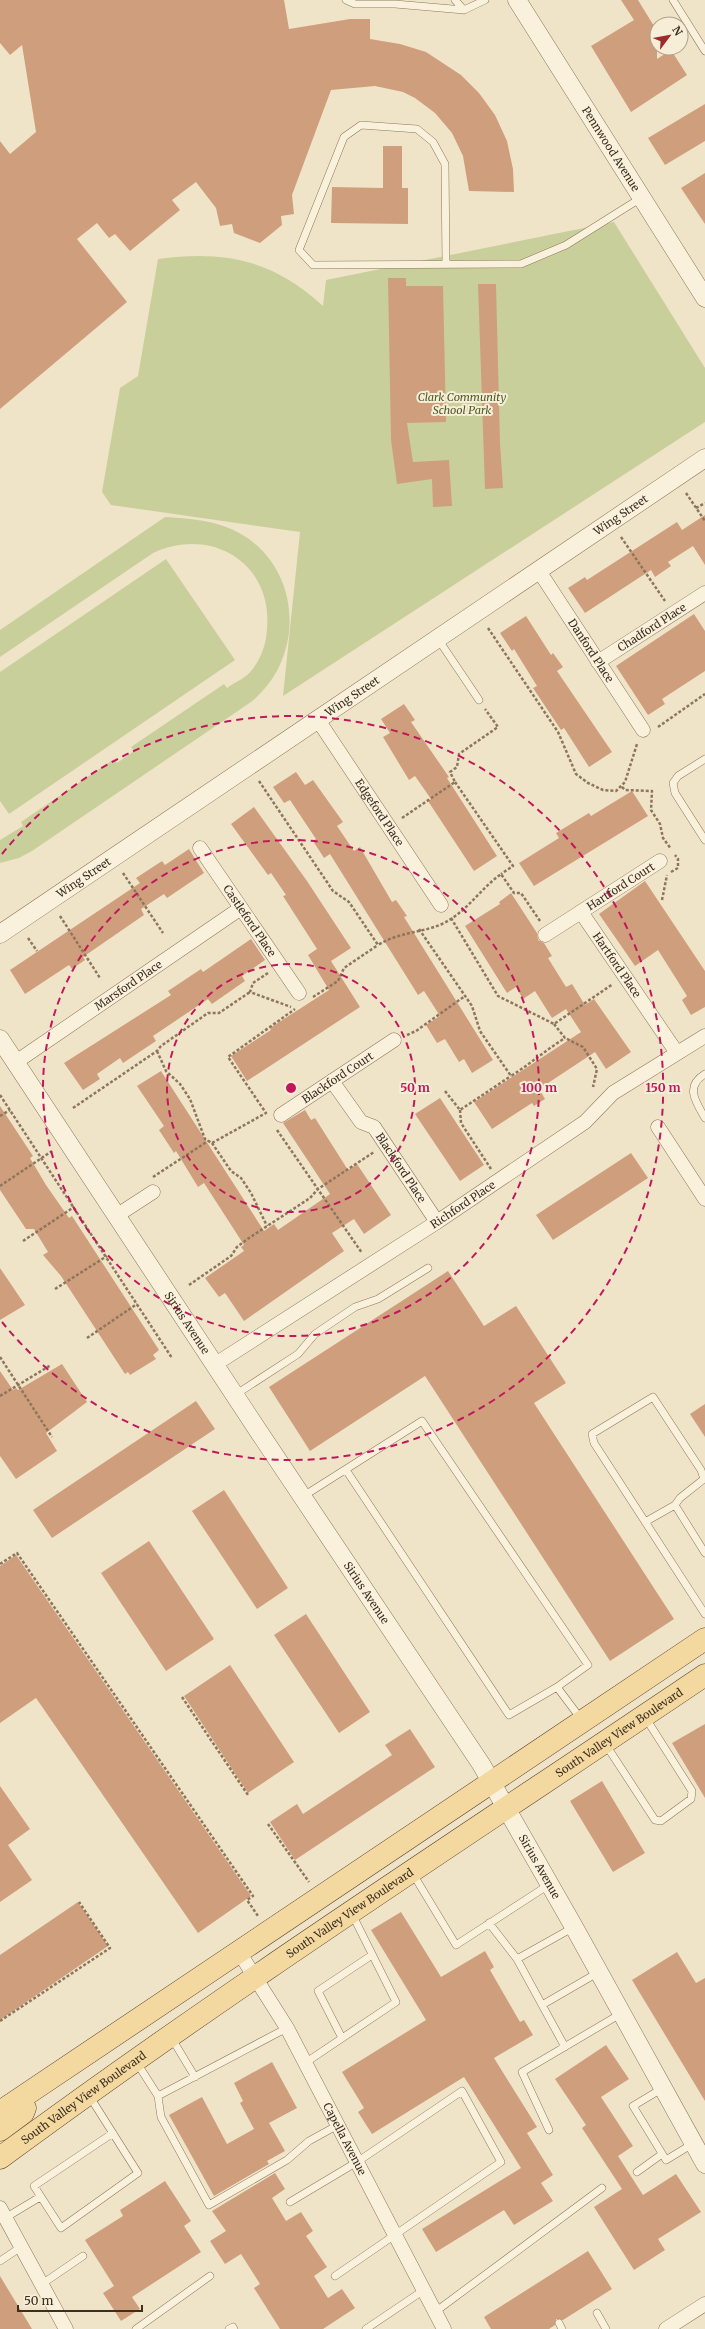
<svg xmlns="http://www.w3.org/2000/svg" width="705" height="2329" viewBox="0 0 705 2329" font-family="Merriweather,serif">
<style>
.green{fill:#c9cf9b}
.building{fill:#cf9f7d}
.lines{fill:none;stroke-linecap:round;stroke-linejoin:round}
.service-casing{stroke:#8d765c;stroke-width:8}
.minor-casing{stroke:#8d765c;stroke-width:15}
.tertiary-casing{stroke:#8d765c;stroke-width:19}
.primary-casing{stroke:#5b4430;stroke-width:23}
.path{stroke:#8d765c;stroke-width:2.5;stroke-dasharray:3 2;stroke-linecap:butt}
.service{stroke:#faf1dc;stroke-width:7}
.minor{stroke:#faf1dc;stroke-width:14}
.tertiary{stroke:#faf1dc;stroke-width:18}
.primary{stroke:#f3d9a0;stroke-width:22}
.ring{fill:none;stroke:#c2185b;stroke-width:2;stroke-dasharray:7 5}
.labels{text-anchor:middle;stroke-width:4;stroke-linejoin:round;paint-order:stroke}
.street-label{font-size:11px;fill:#3d2e20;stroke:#f7eed8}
.park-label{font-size:11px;font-style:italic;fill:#4d5a26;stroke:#f7eed8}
.centre{fill:#c2185b;stroke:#f7eed8;stroke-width:2}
.ring-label{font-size:12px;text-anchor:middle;font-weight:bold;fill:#c2185b;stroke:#f7eed8;stroke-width:4;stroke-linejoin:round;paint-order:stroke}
</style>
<rect width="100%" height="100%" fill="#f0e4c8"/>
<path class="green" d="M614,222L705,368V422L283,696L300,532L111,505L102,492L120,388L138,376L158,259C225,250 273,260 323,306L326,280Z
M165,517C192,519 217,520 241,534C303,570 305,659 251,702L32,851L19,858L0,863V840L23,826L21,822L114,759L117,763L134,751L131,747L224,684L227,688C235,682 246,678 251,671C261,659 266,645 267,629C273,563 211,526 153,553L0,657V630Z
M166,559L235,660L9,814L0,801V672Z"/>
<path class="building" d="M0,0H284L289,29L350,19H370V39L400,44L426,52L461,75L479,93L495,115L507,141L513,169L514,192L469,191L463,156L452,133L435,113L415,98L403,92L375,86L331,90L292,195L294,214L281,216L282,225L260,243L234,233L232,224L220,226L216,208L196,182L172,200L180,210L130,251L115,234L109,238L97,223L77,239L127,302L0,409V141L10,154L36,132L22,45L10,55L0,43Z
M621,0H638L657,31V59L671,50L687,75L631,112L591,46L634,20Z
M705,104V141L665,165L648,138Z
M383,146H402V188H408V224L331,223L332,187L383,188Z
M705,173V224L681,188Z
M388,278H406V286H443L446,422L407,423L413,462L449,460L452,506L433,507L432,479L397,484L391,440Z
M478,284H496L500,443L503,488L485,489Z
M705,515V565L693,546L668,562L671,566L655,577L651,570L585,613L568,588L585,577L587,580L677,522L682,530Z
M694,614L705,631V671L662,699L665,704L648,715L616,666Z
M526,616L551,655L553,653L563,667L557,671L612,752L589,767L564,728L561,730L533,688L537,686L514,649L512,651L500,633Z
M404,704L415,720L411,722L449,777L447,778L497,856L474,871L428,801L431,799L415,776L409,780L383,737L390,733L381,719Z
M296,772L305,785L313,780L343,822L337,826L354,851L360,847L392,902L396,900L407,916L404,917L493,1060L472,1073L464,1059L459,1062L445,1039L437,1043L426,1025L440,1016L424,991L418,995L330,854L324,858L313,841L316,839L290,800L284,803L273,787Z
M632,791L648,816L534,886L519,863L559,838L556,833L589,813L591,816Z
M254,807L307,881L351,948L331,961L360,1007L247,1081L231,1056L271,1030L270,1028L329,990L308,955L317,949L283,896L286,895L271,873L268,875L231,824Z
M189,849L204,873L167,898L164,894L141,909L144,915L83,957L85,960L72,969L69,965L25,994L10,970L140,883L136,878L162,861L165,865Z
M645,881L705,971V1007L691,1015L682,1000L687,996L658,950L635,966L599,914Z
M511,893L537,933L538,940L544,943L552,956L548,958L566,987L572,984L585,1005L594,999L631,1052L606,1069L595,1052L539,1089L545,1099L534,1106L532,1103L492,1129L474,1102L581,1032L566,1009L552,1018L535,991L523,999L516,987L507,993L465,926L500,904L499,902Z
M251,939L265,960L242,976L245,981L212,1004L208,999L153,1036L156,1041L123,1063L120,1058L97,1074L100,1079L83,1090L64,1063L171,995L168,991L201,969L203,972Z
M161,1071L264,1231L274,1224L278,1230L330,1194L283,1123L305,1110L311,1120L315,1118L348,1170L357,1164L391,1215L364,1234L354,1219L332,1233L344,1251L244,1321L225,1293L219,1297L205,1278L244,1251L241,1247L244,1245L204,1183L198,1187L176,1151L174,1153L159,1130L164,1126L137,1086Z
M440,1098L484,1165L460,1181L415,1114Z
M0,1106L33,1156L30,1158L46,1185L69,1218L72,1216L159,1350L153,1355L156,1359L130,1375L128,1372L125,1374L61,1276L43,1255L48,1252L34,1229H26L0,1190Z
M631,1153L648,1178L553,1240L536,1215Z
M0,1268L25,1305L0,1320Z
M448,1271L484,1326L516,1306L566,1383L534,1403L674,1619L610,1661L425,1376L310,1451L269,1387Z
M62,1364L87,1402L46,1433L57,1451L16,1479L0,1456V1371L13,1390L16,1388L18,1390Z
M196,1401L215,1429L52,1538L33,1510Z
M705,1404V1437L690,1414Z
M224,1490L288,1588L257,1609L192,1511Z
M149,1541L214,1639L166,1671L101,1573Z
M16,1555L251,1896L198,1933L36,1698L0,1723V1566Z
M306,1614L370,1712L339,1733L274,1635Z
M230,1665L294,1762L248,1793L184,1696Z
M705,1724V1798L672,1743Z
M410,1729L435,1767L295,1860L270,1822L297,1804L303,1814L392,1755L385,1745Z
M602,1781L645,1853L613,1872L570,1801Z
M0,1786L30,1829L8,1845L32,1880L0,1902Z
M78,1902L108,1946L0,2020V1955Z
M401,1912L441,1977L485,1951L494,1967L490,1970L520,2022L524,2020L533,2035L494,2058L537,2127L527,2133L553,2175L541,2183L553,2201L514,2225L504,2210L436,2252L422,2229L521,2168L464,2077L372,2134L358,2112L364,2108L342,2072L426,2020L371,1930Z
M677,1952L696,1983L705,1978V2101L632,1980Z
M606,2045L629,2079L601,2097L633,2146L618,2156L643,2195L676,2174L701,2212L658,2239L665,2250L634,2270L594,2207L622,2189L582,2128L586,2125L555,2079Z
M272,2062L297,2108L269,2123L285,2151L267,2161L269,2164L214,2196L169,2115L202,2097L227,2144L254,2129L240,2103L243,2101L234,2083Z
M275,2173L285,2189L272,2198L286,2221L301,2212L313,2231L306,2236L327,2267L314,2276L328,2298L342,2289L355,2308L323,2329H280L254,2288L260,2284L241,2254L225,2264L210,2241L226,2231L212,2211Z
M165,2181L191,2221L184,2226L201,2252L132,2297L140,2309L121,2321L103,2293L114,2286L85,2240L123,2216L120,2210Z
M588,2251L612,2289L563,2320L556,2319L555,2325L549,2329H491L484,2317Z
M0,2276L32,2329H0Z"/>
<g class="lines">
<g class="service-casing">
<path id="service" d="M346,0L355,4H395L464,10L485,0
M455,0L464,10
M673,0L705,51
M446,264L445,164L433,142L417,129L361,125L344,137L299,250L313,265L521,264L566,245L641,198
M438,639L479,700
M705,759L678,776L673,783L675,793L705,840
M705,1074C685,1086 695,1101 705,1118
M235,1395L298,1354L315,1334L355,1307L378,1299L428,1268
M302,1497L422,1421L588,1665L557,1687L509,1715L346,1470
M645,1522L675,1505
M705,1553L675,1505L680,1498L704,1479L701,1470L653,1397L592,1434L594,1443L705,1614
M557,1687L581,1719
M606,1745L655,1820L661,1821L691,1799L692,1791L645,1717
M413,1874L456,1945L550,1884
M489,1923L517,1959L565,2047
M517,1959L574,1927
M542,2005L599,1972
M171,2037L195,2077
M342,2038L318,1991L372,1955
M137,2063L158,2096L161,2117L209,2205L287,2160L309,2141L338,2125
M305,2063L396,2002L352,1914
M663,2088L633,2106L666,2160L694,2143
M158,2096L287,2028
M90,2097L138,2173L61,2228L34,2186L113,2133
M549,2130L522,2072L622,2013
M637,2172L662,2154
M290,2202L357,2162L462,2091L501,2162L335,2276
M5,2218L40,2197
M0,2261L21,2247
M42,2284L83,2256
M435,2312L602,2188
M597,2313L606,2329
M559,2323L562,2329
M136,2329L210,2276
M229,2329L233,2327L234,2329
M366,2329L424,2290"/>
</g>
<g class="minor-casing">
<g id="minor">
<path id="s1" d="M539,571L643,730"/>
<path id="s2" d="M598,662L705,593"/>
<path id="s3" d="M318,720L441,905"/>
<path id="s4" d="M200,848L299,993"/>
<path id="s5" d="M581,912L677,1053"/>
<path id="s6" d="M545,935L660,861"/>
<path id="s7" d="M16,1062L241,908"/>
<path id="s8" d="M332,1081L361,1122L374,1127L437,1222"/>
<path id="s9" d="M281,1115L394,1040"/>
<path d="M658,1127L705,1199"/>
<path d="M116,1216L153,1192"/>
<path id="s10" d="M214,1365L437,1222L585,1122L613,1093L705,1036"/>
<path id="s11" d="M239,1952L287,2028L444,2329"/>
<path d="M0,2208L66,2329"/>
<path d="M666,2329L705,2304"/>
</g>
</g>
<g class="tertiary-casing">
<g id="tertiary">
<path id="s12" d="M517,0L705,298"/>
<path id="s13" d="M0,934L705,458"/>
<path id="s14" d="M0,1039L259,1432L481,1764L574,1927L705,2164"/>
</g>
</g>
<g class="primary-casing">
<g id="primary">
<path d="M0,2112L705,1639"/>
<path d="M0,2130L23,2113L25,2108"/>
<path id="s15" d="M0,2158C229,1989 469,1834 705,1675"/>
</g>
</g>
<path class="path" d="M686,493L705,521
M696,508L705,503
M621,537L665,601
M488,628L558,732L576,774L588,783L603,790L616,791L625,782L637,744
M658,727L705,694
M259,781L333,891L349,902L378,945C399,932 421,933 442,924C467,912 480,889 501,874L514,893H521L540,921
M455,782L513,866L501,874
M622,787L625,790L652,791L651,810L660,824L663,838L671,849
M402,818L455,782L450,772L457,767L459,754L498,727L485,709
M671,872L678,868V859L675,855
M123,873L163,933
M662,900L667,875
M60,916L100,978
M451,918L498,996L554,1024L613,984
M419,929L472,1006L480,1031L511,1076C530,1064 546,1050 565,1038
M28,938L37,951
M268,973L253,983L250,992L291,1007
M313,997L338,981L344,968L378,945
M554,1024L565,1038L583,1047L597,1069L593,1087
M407,1035L416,1031L465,996
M157,1051L166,1071L180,1084L190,1099L205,1139L212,1143L266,1113L228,1057L295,1009
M445,1091L460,1110L511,1076
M0,1095L172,1358
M73,1108L157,1051L161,1046L208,1013H219L250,992
M460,1110L461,1123L491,1169
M0,1116L10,1110
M277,1130L362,1253
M212,1143L231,1171L241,1178L251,1193L267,1226
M153,1177L208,1141
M0,1186L52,1151
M23,1241L74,1207
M189,1285L231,1256L237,1247L249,1238L310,1198L318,1189L374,1152
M55,1289L107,1256
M87,1338L137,1304
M0,1357L52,1437
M0,1396L51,1365
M0,1564L17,1553L253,1896L247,1900L258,1916
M182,1697L248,1795
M268,1824L309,1882
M0,2021L110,1948L79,1902"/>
<use href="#service" class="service"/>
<use href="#minor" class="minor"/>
<use href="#tertiary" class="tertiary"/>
<use href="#primary" class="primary"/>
</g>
<g class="ring">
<circle cx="291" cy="1088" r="124"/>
<circle cx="291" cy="1088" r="248"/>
<path d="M2 854A372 372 0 1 1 2 1322"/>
</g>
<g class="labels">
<g class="street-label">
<text dy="4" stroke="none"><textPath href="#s12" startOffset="176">Pennwood Avenue</textPath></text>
<text dy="4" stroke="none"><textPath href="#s13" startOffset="749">Wing Street</textPath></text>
<text dy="4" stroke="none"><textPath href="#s2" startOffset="64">Chadford Place</textPath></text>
<text dy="4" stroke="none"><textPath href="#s1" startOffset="95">Danford Place</textPath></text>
<text dy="4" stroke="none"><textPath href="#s13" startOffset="425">Wing Street</textPath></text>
<text dy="4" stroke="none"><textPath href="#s3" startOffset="111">Edgeford Place</textPath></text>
<text dy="4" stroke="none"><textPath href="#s13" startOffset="101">Wing Street</textPath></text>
<text dy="4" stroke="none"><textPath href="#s6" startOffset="90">Hartford Court</textPath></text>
<text dy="4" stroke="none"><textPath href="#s4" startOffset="88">Castleford Place</textPath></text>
<text dy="4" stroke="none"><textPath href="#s5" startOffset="64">Hartford Place</textPath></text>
<text dy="4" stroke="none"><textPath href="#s7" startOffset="136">Marsford Place</textPath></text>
<text dy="4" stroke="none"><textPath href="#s9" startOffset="68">Blackford Court</textPath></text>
<text dy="4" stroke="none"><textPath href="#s8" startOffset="113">Blackford Place</textPath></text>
<text dy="4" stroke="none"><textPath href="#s10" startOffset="296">Richford Place</textPath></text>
<text dy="4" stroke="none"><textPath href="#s14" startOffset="340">Sirius Avenue</textPath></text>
<text dy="4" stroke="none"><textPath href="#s14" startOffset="664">Sirius Avenue</textPath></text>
<text dy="4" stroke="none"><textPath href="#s15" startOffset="751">South Valley View Boulevard</textPath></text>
<text dy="4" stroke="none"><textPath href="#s14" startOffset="988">Sirius Avenue</textPath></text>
<text dy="4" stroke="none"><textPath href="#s15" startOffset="427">South Valley View Boulevard</textPath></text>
<text dy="4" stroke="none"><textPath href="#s15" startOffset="103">South Valley View Boulevard</textPath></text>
<text dy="4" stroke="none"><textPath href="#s11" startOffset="215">Capella Avenue</textPath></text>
</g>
<g class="park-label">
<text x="462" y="401">Clark Community<tspan x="462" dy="13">School Park</tspan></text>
</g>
</g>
<circle cx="291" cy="1088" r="6" class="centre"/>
<g class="ring-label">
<text x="415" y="1092">50 m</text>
<text x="539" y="1092">100 m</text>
<text x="663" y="1092">150 m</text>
</g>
<g transform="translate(669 36) rotate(58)"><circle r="19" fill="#f7eed8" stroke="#ada18e"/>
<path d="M0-3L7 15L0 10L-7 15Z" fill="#9e2a2b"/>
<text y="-6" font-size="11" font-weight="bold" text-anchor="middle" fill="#3d2e20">N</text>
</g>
<path d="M18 2305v6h124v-6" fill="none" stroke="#3d2e20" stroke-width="2"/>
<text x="24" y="2305" font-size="12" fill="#3d2e20" stroke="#f7eed8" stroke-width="3" paint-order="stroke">50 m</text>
</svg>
